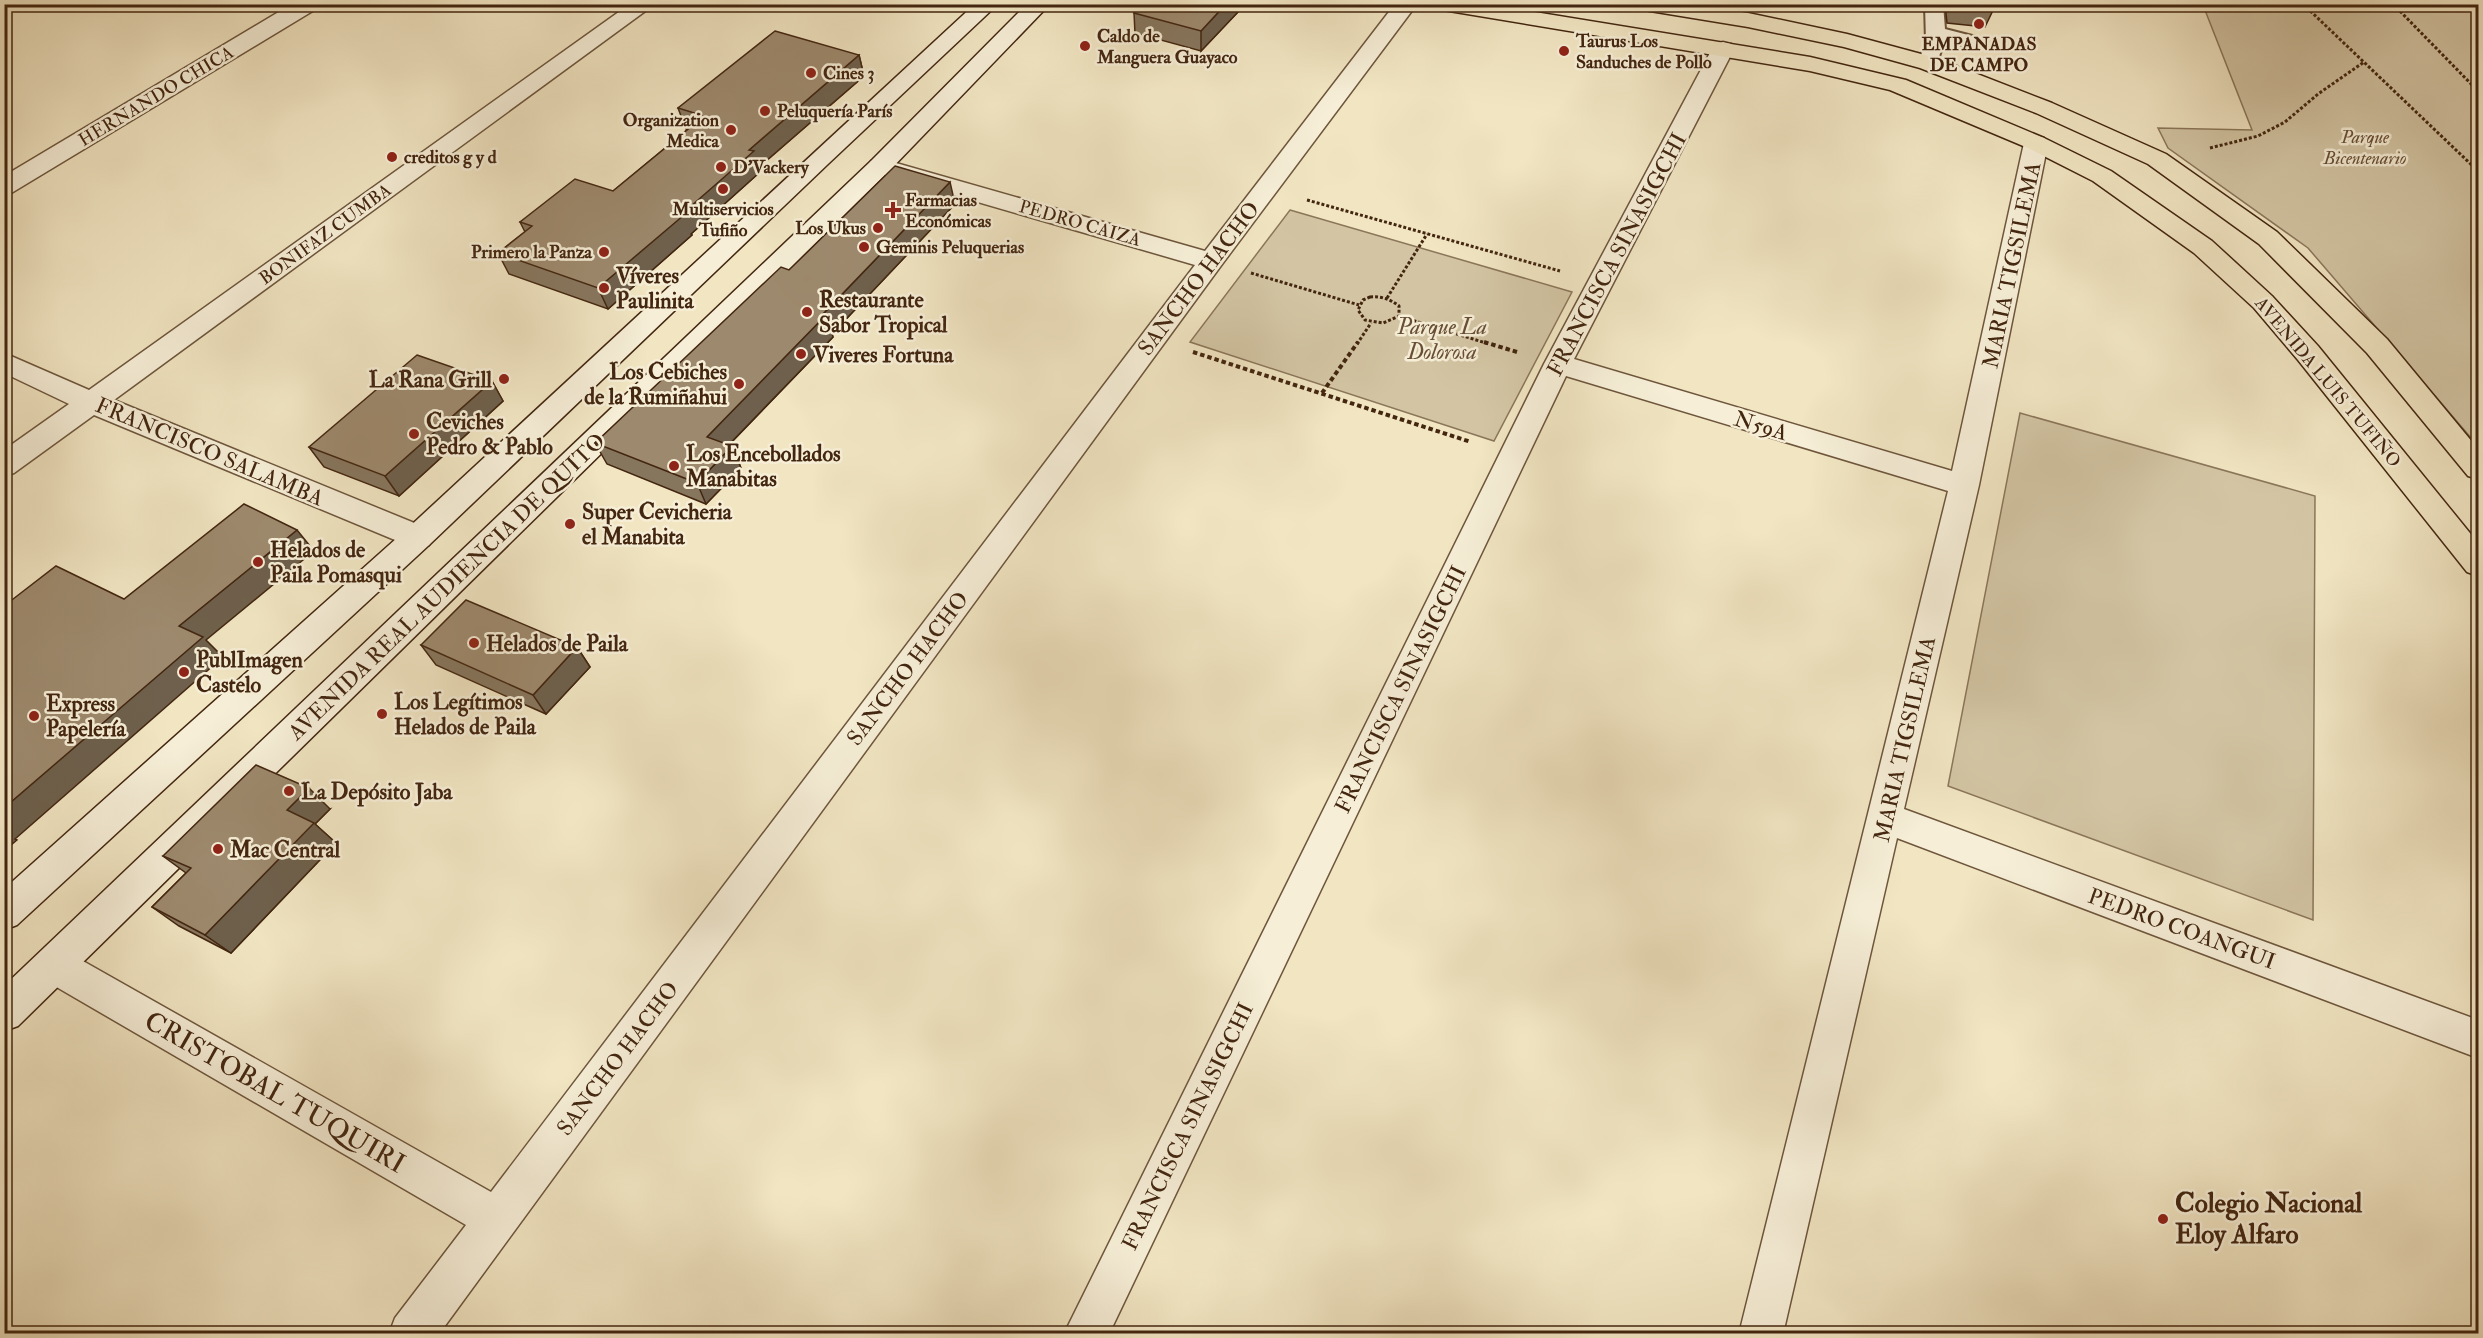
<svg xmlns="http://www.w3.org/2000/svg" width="2483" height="1338" viewBox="0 0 2483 1338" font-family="'IM FELL Double Pica',serif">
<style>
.green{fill:#d3c5a4;stroke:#8b765a;stroke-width:1.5}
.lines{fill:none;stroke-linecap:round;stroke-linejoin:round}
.service-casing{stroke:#6e563c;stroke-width:4}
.minor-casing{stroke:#6e563c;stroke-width:3}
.secondary-casing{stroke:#432610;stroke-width:3}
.primary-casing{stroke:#432610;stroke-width:3}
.path-far1{stroke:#432610;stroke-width:3;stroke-dasharray:3 2;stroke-linecap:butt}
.path{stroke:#432610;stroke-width:4;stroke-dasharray:4.5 3;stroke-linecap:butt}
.service{fill:#f6eed7;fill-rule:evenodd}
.minor{fill:#f6eed7;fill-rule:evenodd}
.secondary{fill:#f6eed7;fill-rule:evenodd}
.primary{fill:#f1e5c2;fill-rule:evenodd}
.wall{fill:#87765e;stroke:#432610;stroke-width:1.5}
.shaded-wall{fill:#6e604c;stroke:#432610;stroke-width:1.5}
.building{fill:#9d896d;stroke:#432610;stroke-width:1.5}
.poi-dot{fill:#8f2418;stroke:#f6eed7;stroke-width:2}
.labels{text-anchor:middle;stroke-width:5;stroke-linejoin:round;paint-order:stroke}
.far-poi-label{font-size:18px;font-weight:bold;fill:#432610;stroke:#f6eed7;text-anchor:start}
.far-street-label{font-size:18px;fill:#432610;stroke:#f6eed7}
.far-park-label{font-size:18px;font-style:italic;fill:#674e35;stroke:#f6eed7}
.street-label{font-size:22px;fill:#432610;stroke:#f6eed7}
.poi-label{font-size:22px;font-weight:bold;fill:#432610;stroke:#f6eed7;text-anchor:start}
.park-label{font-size:22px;font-style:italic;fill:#674e35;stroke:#f6eed7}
.near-street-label{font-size:27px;fill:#432610;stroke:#f6eed7}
.near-poi-label{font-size:27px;font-weight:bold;fill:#432610;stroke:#f6eed7;text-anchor:start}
</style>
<rect width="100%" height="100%" fill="#f1e5c2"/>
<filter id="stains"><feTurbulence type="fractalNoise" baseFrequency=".00333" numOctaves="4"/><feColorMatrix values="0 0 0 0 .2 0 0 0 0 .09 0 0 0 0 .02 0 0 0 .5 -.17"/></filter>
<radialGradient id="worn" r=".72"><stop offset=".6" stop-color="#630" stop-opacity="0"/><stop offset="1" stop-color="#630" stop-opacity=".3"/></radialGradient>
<path class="green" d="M2203,5H2478V446L2308,248L2168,148L2158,128L2252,130Z
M1290,210L1572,292L1494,441L1190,342Z
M2020,413L2315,496L2313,920L1948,786Z"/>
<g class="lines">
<g class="service-casing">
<path id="service" d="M1925,4H1943L1945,29L1984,39L1987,43L1984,47L1977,49L1945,40L1935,67H1921L1918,63L1926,42Z"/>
</g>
<g class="minor-casing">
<path id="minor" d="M292,4H318L316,9L13,192L4,194V176Z
M630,4H655L114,400L429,529L433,537L429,545L418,549L407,545L94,415L14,473L4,476V450L69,404L4,373V353L89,390Z
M1395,4H1417L1220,267L439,1334H389L395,1318L466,1225L41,978L35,965L41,952L54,947L67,952L491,1192L1195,265L871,171L868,166L871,161L880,159L889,161L1205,251Z
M1723,42L1731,44L1734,49L1574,359L1952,471L2024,143L2028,138L2036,136L2044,138L2048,143L1979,485L1904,809L2478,1020V1058L1897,838L1783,1334H1739L1948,491L1566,376L1109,1334H1064L1544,364L1712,49L1715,44Z"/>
</g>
<g class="secondary-casing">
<path id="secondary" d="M975,4H998L828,164L429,545L17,925L4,930V889L407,529Z
M1027,4H1050L889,171L18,1026L4,1031V986L871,161Z"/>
</g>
<g class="primary-casing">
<path id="primary" d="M1433,4H1486L1810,57L1906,80L2044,138L2111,171L2212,241L2272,296L2318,346L2478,543V576L2467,572L2298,360L2254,308L2194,253L2093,181L2028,148L1890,90L1810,71L1443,10L1435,9Z
M1634,4H1689L1748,13L1847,34L1936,58L2052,103L2166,154L2277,232L2387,339L2478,449V479L2468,476L2367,353L2259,244L2148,164L2036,113L1920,68L1844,47L1748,27L1644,10L1636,9Z"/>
</g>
<path class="path-far1" d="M2303,4L2478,171
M2393,4L2478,91
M2210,148L2258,136L2285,122L2318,94L2364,62
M1307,200L1560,271
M1251,273L1359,305
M1370,297C1381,296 1390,299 1399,306V316L1383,323L1365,320L1358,310L1363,300Z
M1387,298L1427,234
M1399,316L1489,344
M1357,344L1371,323"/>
<path class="path" d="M1484,342L1517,352
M1193,352L1471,442
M1322,393L1358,342"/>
<use href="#service" class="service"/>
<use href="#minor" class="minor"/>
<use href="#secondary" class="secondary"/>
<use href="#primary" class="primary"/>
</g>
<path class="wall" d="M1142,4H1238V12L1201,51L1135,33L1134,13Z
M1945,4H1996L1985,27L1947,23Z
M859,55L864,76L759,167L760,172L691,234L692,235L608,309L509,274L498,253L525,232L520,222L613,191L688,129H686L678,108Z
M955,204L832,334L833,337L729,445L732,446L741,468L706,504L607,464L595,443L789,270Z
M492,381L503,401L399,496L324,467L309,447Z
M421,645L577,647L590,667L546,714L436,665Z
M330,809L315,824L336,843L231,953L179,926L152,907L186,873L163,856Z"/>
<path class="shaded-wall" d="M1226,4H1238V12L1201,51V31Z
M859,55L864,76L759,167L760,172L691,234L692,235L608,309L598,288L682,214L749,150Z
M950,182L955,204L832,334L833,337L716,458L707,437L823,314Z
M492,381L503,401L399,496L385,476Z
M732,446L741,468L706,504L697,483Z
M297,530L314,551L206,640L223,657L15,839L17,840L4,851V808L179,626Z
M577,647L590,667L546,714L533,695Z
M309,788L330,809L315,824L336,843L231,953L205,935L287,810Z"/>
<path class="building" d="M1142,4H1226L1201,31L1134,13Z
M775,31L859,55L749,150L754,151L682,214L684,215L598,288L498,253L532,226L520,222L575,179L613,191L704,116L678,108Z
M895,166L950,182L823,314L826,315L707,437L732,446L697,483L595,443L781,267L789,270Z
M417,355L492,381L385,476L309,447Z
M244,504L297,530L179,626L203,637L4,808V606L56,566L124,599Z
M466,600L577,647L533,695L421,645Z
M256,765L309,788L287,810L314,823L205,935L152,907L191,868L163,856Z"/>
<g class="poi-dot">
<circle cx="1979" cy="24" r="6"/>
<circle cx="1085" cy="46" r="6"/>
<circle cx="1564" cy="51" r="6"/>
<circle cx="811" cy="73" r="6"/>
<circle cx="765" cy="111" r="6"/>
<circle cx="731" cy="130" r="6"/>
<circle cx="392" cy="157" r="6"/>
<circle cx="721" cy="167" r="6"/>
<circle cx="723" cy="189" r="6"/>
<path d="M890 201h6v6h6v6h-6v6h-6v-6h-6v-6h6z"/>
<circle cx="878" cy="228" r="6"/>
<circle cx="864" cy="247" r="6"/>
<circle cx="604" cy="252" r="6"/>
<circle cx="604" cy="288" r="6"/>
<circle cx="807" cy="312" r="6"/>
<circle cx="801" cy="354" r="6"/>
<circle cx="504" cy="379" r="6"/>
<circle cx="739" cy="384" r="6"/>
<circle cx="414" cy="434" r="6"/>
<circle cx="674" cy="466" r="6"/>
<circle cx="570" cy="524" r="6"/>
<circle cx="258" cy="562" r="6"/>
<circle cx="474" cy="643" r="6"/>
<circle cx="184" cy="672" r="6"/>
<circle cx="382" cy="714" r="6"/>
<circle cx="34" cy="716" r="6"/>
<circle cx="289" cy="791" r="6"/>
<circle cx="218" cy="849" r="6"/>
<circle cx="2163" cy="1219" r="6"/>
</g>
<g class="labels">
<g class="far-poi-label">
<text x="1097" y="42">Caldo de<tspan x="1097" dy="21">Manguera Guayaco</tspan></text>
<text x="1576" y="47">Taurus Los<tspan x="1576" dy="21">Sanduches de Pollo</tspan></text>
<text x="1979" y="50" text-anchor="middle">EMPANADAS<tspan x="1979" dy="21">DE CAMPO</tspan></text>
<text x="823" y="79">Cines 3</text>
<text x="777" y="117">Peluquería París</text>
<text x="719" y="126" text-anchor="end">Organization<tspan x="719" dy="21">Medica</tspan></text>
<text x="404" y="163">creditos g y d</text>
<text x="733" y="173">D'Vackery</text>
<text x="905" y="206">Farmacias<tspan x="905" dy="21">Económicas</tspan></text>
<text x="723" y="215" text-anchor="middle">Multiservicios<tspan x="723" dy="21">Tufiño</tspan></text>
<text x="866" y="234" text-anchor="end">Los Ukus</text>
<text x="876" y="253">Geminis Peluquerias</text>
<text x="592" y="258" text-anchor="end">Primero la Panza</text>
</g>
<g class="far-street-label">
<text transform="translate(156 96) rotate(-31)" y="6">HERNANDO CHICA</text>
<text transform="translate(1080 223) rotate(16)" y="6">PEDRO CAIZA</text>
<text transform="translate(325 234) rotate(-36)" y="6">BONIFAZ CUMBA</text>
<text transform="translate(2328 382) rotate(50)" y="6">AVENIDA LUIS TUFIÑO</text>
</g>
<g class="far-park-label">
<text x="2365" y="143">Parque<tspan x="2365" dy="21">Bicentenario</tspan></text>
</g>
<g class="street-label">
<text transform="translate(1616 254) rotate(-62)" y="8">FRANCISCA SINASIGCHI</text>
<text transform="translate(2011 265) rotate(-78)" y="8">MARIA TIGSILEMA</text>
<text transform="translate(1198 278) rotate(-53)" y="8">SANCHO HACHO</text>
<text transform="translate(1761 425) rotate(17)" y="8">N59A</text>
<text transform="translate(210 451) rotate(23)" y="8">FRANCISCO SALAMBA</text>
<text transform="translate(446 586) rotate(-44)" y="8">AVENIDA REAL AUDIENCIA DE QUITO</text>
<text transform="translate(907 668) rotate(-53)" y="8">SANCHO HACHO</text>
<text transform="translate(1400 689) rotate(-64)" y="8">FRANCISCA SINASIGCHI</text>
<text transform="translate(1904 739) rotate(-77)" y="8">MARIA TIGSILEMA</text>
<text transform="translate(2182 928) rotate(20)" y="8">PEDRO COANGUI</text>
<text transform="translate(617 1058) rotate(-53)" y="8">SANCHO HACHO</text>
<text transform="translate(1187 1126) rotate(-64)" y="8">FRANCISCA SINASIGCHI</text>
</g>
<g class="poi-label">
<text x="616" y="283">Víveres<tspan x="616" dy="25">Paulinita</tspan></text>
<text x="819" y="307">Restaurante<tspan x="819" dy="25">Sabor Tropical</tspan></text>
<text x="813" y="362">Viveres Fortuna</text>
<text x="727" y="379" text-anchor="end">Los Cebiches<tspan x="727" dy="25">de la Rumiñahui</tspan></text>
<text x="492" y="387" text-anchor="end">La Rana Grill</text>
<text x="426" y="429">Ceviches<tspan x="426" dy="25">Pedro &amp; Pablo</tspan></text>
<text x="686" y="461">Los Encebollados<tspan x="686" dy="25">Manabitas</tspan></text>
<text x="582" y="519">Super Cevicheria<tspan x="582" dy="25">el Manabita</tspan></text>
<text x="270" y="557">Helados de<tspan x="270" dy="25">Paila Pomasqui</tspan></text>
<text x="486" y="651">Helados de Paila</text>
<text x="196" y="667">PublImagen<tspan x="196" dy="25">Castelo</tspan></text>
<text x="394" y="709">Los Legítimos<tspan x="394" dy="25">Helados de Paila</tspan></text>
<text x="46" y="711">Express<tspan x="46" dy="25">Papelería</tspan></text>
<text x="301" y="799">La Depósito Jaba</text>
<text x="230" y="857">Mac Central</text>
</g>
<g class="park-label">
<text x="1442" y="334">Parque La<tspan x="1442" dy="25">Dolorosa</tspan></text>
</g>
<g class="near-street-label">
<text transform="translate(275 1092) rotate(30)" y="9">CRISTOBAL TUQUIRI</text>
</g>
<g class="near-poi-label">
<text x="2175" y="1212">Colegio Nacional<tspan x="2175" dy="31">Eloy Alfaro</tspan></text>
</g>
</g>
<rect width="2483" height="1338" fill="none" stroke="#f1e5c2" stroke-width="24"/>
<rect x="6" y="6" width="2471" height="1326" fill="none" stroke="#432610" stroke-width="3"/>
<rect x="12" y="12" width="2459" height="1314" fill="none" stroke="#432610" stroke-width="1.5"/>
<rect width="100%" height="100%" filter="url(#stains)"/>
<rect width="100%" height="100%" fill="url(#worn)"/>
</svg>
